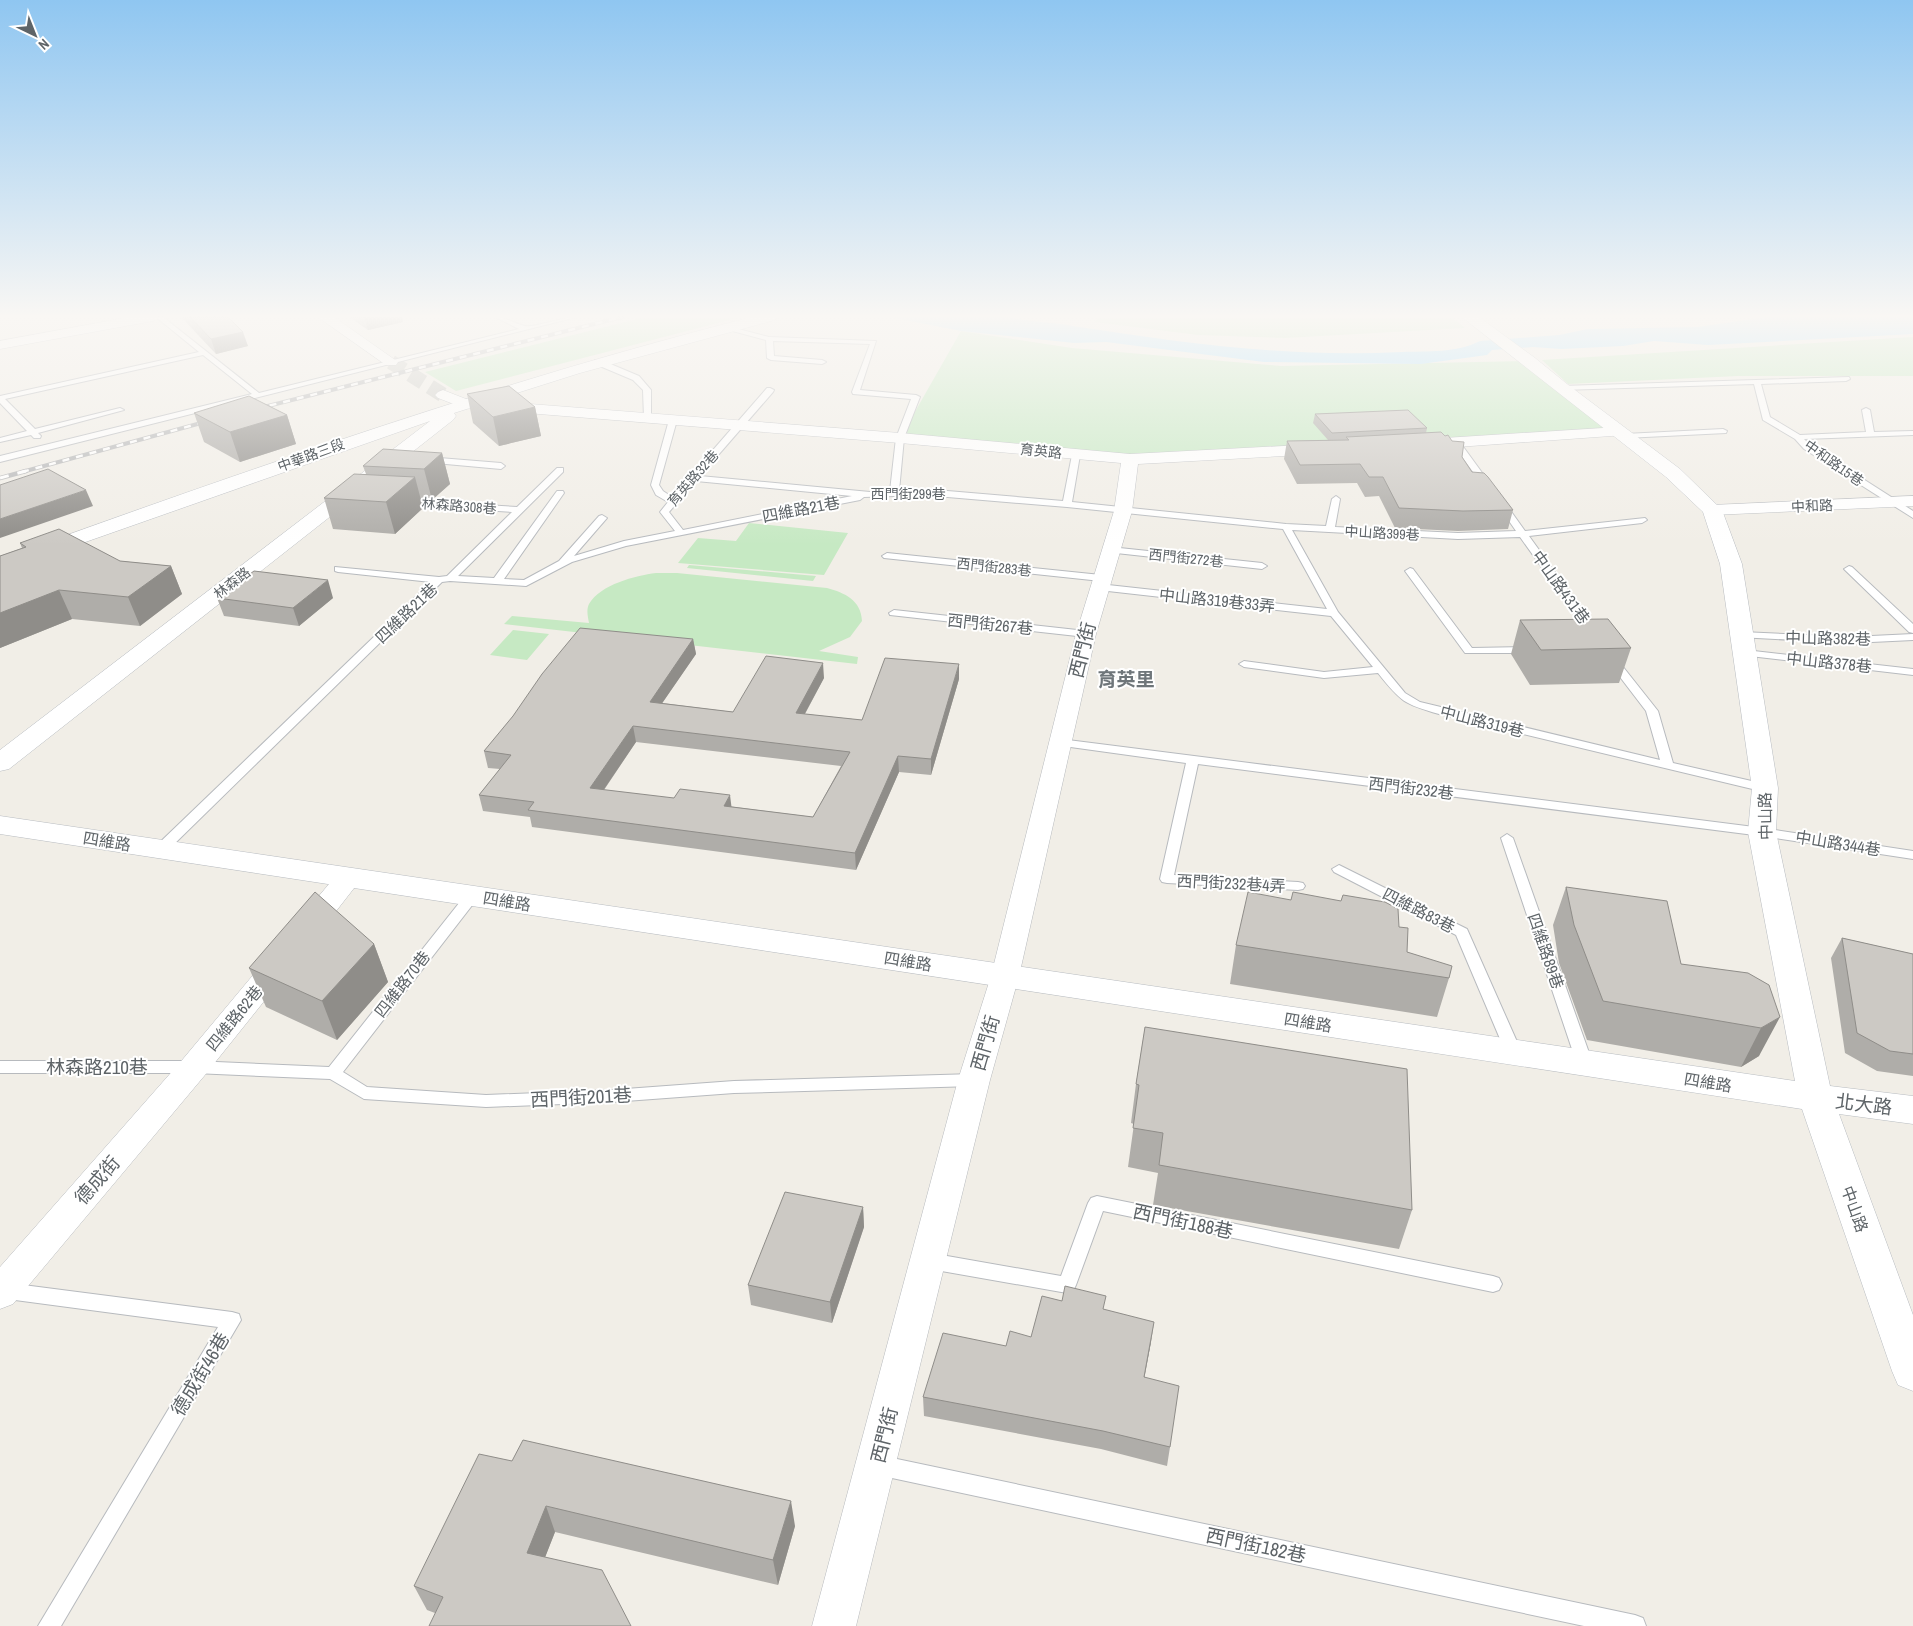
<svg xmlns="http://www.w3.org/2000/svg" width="1913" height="1626" viewBox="0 0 1913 1626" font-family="'Archivo Narrow','Noto Sans TC',sans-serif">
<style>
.green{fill:#c6e9c3}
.water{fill:#aae1ff}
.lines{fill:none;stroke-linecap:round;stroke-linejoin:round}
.street-tunnel{stroke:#ccccc7;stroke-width:15;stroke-dasharray:15 8;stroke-linecap:butt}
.lane-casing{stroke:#b7babe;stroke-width:2}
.street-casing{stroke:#b7babe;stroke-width:1}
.secondary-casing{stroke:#b8bcc1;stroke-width:1}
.lane{fill:#fff;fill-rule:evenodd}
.street{fill:#fff;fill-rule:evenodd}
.secondary{fill:#fff;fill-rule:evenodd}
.rail-far1-casing{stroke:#b6b7b8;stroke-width:4}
.rail-casing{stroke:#b6b7b8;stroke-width:4.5}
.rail-far1{stroke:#fff;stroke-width:2.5;stroke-dasharray:7;stroke-linecap:butt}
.rail{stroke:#fff;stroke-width:3;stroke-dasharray:9;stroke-linecap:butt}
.wall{fill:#afada9;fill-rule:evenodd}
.shaded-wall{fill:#8f8d89}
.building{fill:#ccc9c4;stroke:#8f8d89;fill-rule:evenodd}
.labels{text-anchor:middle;stroke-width:4;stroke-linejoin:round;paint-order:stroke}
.far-street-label{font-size:14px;fill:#5e6468;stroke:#fff}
.street-label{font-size:16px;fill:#5e6468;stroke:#fff}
.near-street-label{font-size:19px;fill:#5e6468;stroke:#fff}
.quarter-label{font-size:19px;font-weight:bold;fill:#6f767a;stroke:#fff}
</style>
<rect width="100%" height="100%" fill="#f1eee7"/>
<path class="green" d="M645,317H741L456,391L425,372Z
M1098,317H1451L1465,328L1285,338L1198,335L1095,322Z
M961,331L1072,348L1281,366L1529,361L1619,432L1130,459L900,438Z
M1913,337V376H1738L1568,384L1542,360Z
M749,523L848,533L824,575L678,563L698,538L736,541Z
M689,565L816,576L813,581L687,568Z
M656,573H677L827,588C845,593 861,600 862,621L850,637L819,651L858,657L857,664L504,624L512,616L589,623C588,617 586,610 589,604C601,584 635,576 656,573Z
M513,630L549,634L527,660L490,655Z"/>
<path class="water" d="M890,317H1009C1030,322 1051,322 1073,326C1183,343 1290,358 1402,352C1428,351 1456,353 1480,341L1559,335L1588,329L1698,327L1766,317H1913V334L1708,345L1654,341L1623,346L1561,349L1533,347L1492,350L1487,355L1421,364L1264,362L1106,342L1074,343L961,331Z"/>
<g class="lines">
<path class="street-tunnel" d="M391,362L443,395"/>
<g class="lane-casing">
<path id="lane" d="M156,317H163L259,393L519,329L495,317C507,317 514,324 525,326C534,328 563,317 577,317L0,462V456L252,394L203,355L5,399L35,429L120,408L124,410L38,433L41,436L40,438H34L31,435L0,442V438L27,431L0,403V396L199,352Z
M727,326L769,337L876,341L860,390L916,395L920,397L904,438L899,491L924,489L1063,501L1072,455L1076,452L1080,455L1072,502L1286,524L1326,526L1332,499L1336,496L1340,499L1335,527L1458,533L1516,531L1498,505L1502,502L1505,503L1525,531L1645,518L1647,520L1642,523L1529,536L1599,633L1594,636L1590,635L1520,537L1458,539L1292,530L1338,612L1405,693L1420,702L1660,760L1646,711L1607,660L1612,657L1616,658L1658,711L1673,763L1769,785L1771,788L1765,792L1439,714C1404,704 1401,702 1378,673L1324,678L1244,667L1239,664L1244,661L1324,672L1373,667L1331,616L1099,590L1094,587L1099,584L1327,609L1283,529L1067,507L924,495L864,497L860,500L626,546L572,562L526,586L450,581L442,582L166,852H156L155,849L156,846L431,582L338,572L335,571V567L439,577L447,576L512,512L405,505L401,502L402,500L517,507L557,468H563V472L458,576L494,578L557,491H563L564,493L504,579L524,580L559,561L599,516L602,515L607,518L574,556L624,541L675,531L660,512L668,502L656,495L651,485L669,420L673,418L677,420L659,485L663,491L672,497L767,388H770L774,390L773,392L700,476L870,492L890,491L896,438L911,399L853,394L852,392L870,344L773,341L774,356L822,360L826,362L822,364L771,360L767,358L766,340L725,329L724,328ZM696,481L852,496L683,530L669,512Z
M595,360H601L639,376L651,390V420L644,418L643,390L633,380L595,364Z
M1849,377L1850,379L1846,381L1761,384L1770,417L1800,435L1866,432L1862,410L1866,408L1870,410L1874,432L1913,431V435L1804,439L1810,445L1913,511V518L1804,449L1795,439L1763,420L1754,384L1561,390L1557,388L1561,386Z
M1723,429L1727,431L1726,433L1625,438L1621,436L1625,434Z
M1453,441H1459L1491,485L1490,487H1484L1452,443Z
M427,457L501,463L505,466L501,469L424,462L423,460Z
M1110,547L1262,563L1267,566L1262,569L1107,552V548Z
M887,553L1101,575L1106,578L1101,581L884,558L882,556Z
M1849,566L1852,567L1913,624V633L1909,632L1846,571L1844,569Z
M1410,568L1413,569L1472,648L1529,647L1534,650L1529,653H1465L1405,571Z
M894,610L1086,631L1091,634L1086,637L890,615L889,613Z
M1742,632L1851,637L1913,634V640L1851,643L1738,637L1737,635Z
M1745,650L1913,669V675L1741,655L1740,653L1741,651Z
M1060,739L1762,828L1913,851V859L1762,836L1198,764L1174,875L1298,882L1303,883L1305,886L1303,889L1298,890L1167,883L1162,882L1160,879L1186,763L1056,745L1054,743Z
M1507,834L1513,838L1593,1064L1590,1068L1585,1070L1580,1068L1577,1064L1501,838Z
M1339,865L1467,929L1522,1053L1519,1057L1514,1059L1509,1057L1506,1053L1456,935L1334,872L1332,869Z
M472,892L477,893L479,896L477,899L343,1072L367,1087L486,1095L612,1090L734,1081L974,1074L980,1076L982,1080L980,1084L974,1086L734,1093L612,1102L486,1107L364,1099L330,1079L194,1073H0V1061H194L329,1067L467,893Z
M1097,1196L1493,1276L1499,1278L1502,1284L1499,1290L1493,1292L1103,1211L1076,1285L1073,1291L1067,1293L930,1269L924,1266L921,1261L924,1256L930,1253L1061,1276L1088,1203L1091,1198Z
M0,1282L232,1312L239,1314L241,1320L61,1626H38L218,1327L0,1298Z
M878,1455L1635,1615L1643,1618L1646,1626H1584L878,1475L871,1472L868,1465L871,1458Z"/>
</g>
<g class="street-casing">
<path id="street" d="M130,317H160L153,321L0,349V341Z
M318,317H334L398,362L396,365H386Z
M443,390L466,399L900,433L1130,454L1320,444L1326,445L1328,449L1326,453L1320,454L1138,464L1132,511L1096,634L1019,976L990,1080L856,1626H812L958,1080L991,976L1076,634L1114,511L1121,463L900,443L464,408L438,398L435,395L438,392Z
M1619,427L1625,429L1627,432L1625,435L1429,449L1423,447L1421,444L1423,441L1429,439Z
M1913,496V506L1712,515L1706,514L1703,510L1706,506L1712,505Z
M349,868L358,871L362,877L358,883L316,937L306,939L296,937L292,930L296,923L340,871Z
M279,953L289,956L293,963L289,970L205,1075L13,1304L0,1309V1267L183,1059L269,956Z"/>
</g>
<g class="secondary-casing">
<path id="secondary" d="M752,317H777L775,320L580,373L454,413L456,416L453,420L9,769L0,771V750L430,421L0,572V559C248,470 496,382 752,317Z
M1462,317H1479L1535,358L1567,384L1680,469L1722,510L1742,564L1778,788L1776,832L1830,1086L1913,1096V1124L1839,1114L1913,1315V1391L1898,1385L1892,1371L1802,1109L0,834V816L1795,1081L1748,832L1752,788L1720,564L1703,512L1666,477Z"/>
</g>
<use href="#lane" class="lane"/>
<use href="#street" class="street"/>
<use href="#secondary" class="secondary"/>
<g class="rail-far1-casing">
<path id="rail-far1" d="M256,409L622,317
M22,472L212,420"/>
</g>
<g class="rail-casing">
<path id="rail" d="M0,478L26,471"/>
</g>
<use href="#rail-far1" class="rail-far1"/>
<use href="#rail" class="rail"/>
</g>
<path class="wall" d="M181,317H228L248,346L216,354Z
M349,317H402L403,322L368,330Z
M467,394L535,407L541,436L499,446L473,423Z
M194,413L287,415L296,444L240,462L204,442Z
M1315,414L1427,428L1426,433L1462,457L1472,472L1513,510L1508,529L1458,531L1395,528L1379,496L1365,497L1357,483L1297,484L1284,459L1287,441L1328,440L1313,423Z
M442,453L450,484L432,500L421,499L423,508L395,534L333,529L324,498L366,474L363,466Z
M20,543L120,561L171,566L182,594L140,626L72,619L0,648V556L22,548Z
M217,598H333L299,626L224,616Z
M1520,620L1631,648L1619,683L1530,685L1511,654Z
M693,639L696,654L662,703L733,712L824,678L805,714L862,720L959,679L931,775L899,772L856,870L532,827L530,817L483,811L479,795L500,769L488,768L484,751ZM636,742L841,766L813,817L604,790Z
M1566,887L1681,964L1769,985L1759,1056L1741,1067L1587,1040L1559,963L1553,925Z
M1291,900L1399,927L1407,952L1449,978L1437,1017L1230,984L1236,945Z
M1842,938L1913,954V1076L1877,1071L1845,1053L1831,958Z
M374,944L388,982L337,1040L266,1007L249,968Z
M1145,1027L1412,1210L1399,1249L1153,1205L1158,1173L1128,1167L1134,1124L1131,1123L1136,1084Z
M863,1207L864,1227L832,1323L751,1305L748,1285Z
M1062,1301L1104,1310L1151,1342L1144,1377L1170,1447L1167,1466L1101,1449L924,1416L923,1397L1006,1346L1031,1337Z
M512,1461L795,1526L778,1585L555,1532L545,1557L435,1613L427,1610L414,1586Z"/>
<path class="shaded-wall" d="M364,317H402L403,322L368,330Z
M243,332L248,346L216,354L211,339Z
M535,407L541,436L499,446L493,417Z
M287,415L296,444L240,462L230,432Z
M442,453L450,484L432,500L424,469Z
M415,477L423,508L395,534L386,502Z
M86,490L93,506L0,538V519Z
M171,566L182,594L140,626L128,597Z
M328,580L333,598L299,626L293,608Z
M59,590L72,619L0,648V613Z
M693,639L696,654L652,718L650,702Z
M823,663L824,678L797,728L796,713Z
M959,664V679L931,775V759Z
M633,726L636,742L594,804L590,788Z
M898,756L899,772L856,870L855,853Z
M730,795L732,811L724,806Z
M374,944L388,982L337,1040L322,1001Z
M1780,1017L1759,1056L1741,1067L1761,1028Z
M863,1207L864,1227L832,1323L830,1302Z
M1154,1322L1151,1342L1141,1396L1144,1377Z
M791,1501L795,1526L778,1585L773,1560Z
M546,1506L555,1532L537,1578L527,1553Z"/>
<path class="building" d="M190,317H228L243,332L211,339Z
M509,386L535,407L493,417L467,394Z
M249,396L287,415L230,432L194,413Z
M1408,410L1427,428L1332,433L1315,414Z
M1441,432L1445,436L1448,435L1452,441L1464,442L1462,457L1472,472L1484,473L1488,477L1513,510L1463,511L1399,508L1383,477H1369L1360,464L1300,465L1287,441L1349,440L1346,437Z
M383,449L442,453L424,469L363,466Z
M48,469L86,490L0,519V485Z
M354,474L415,477L386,502L324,498Z
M59,529L120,561L171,566L128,597L59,590L0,613V556L26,547L20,543Z
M254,571L328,580L293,608L217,598Z
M1608,619L1631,648L1541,650L1520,620Z
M580,628L693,639L650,702L733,712L766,656L823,663L796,713L862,720L885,658L959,664L931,759L898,756L855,853L528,810L534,802L479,795L511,755L484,751L513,716L542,674ZM633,726L850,752L813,817L724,806L730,795L680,789L674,798L590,788Z
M1566,887L1667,901L1681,964L1748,973L1769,985L1780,1017L1761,1028L1603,1001L1574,925Z
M315,892L374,944L322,1001L249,968Z
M1248,892L1291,900L1293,892L1341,901L1343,895L1385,902L1398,909L1399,927L1408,928L1407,952L1452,966L1449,978L1236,945Z
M1842,938L1913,954V1054L1890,1051L1857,1033Z
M1145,1027L1407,1069L1412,1210L1159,1165L1163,1133L1133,1128L1139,1085L1136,1084Z
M785,1192L863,1207L830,1302L748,1285Z
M1065,1286L1106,1296L1103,1309L1154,1322L1144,1377L1179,1386L1170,1447L1103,1431L923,1397L943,1333L1006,1346L1010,1331L1031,1337L1042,1296L1062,1301Z
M523,1440L791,1501L773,1560L546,1506L527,1553L602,1570L631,1626H429L443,1597L414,1586L479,1454L512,1461Z"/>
<linearGradient id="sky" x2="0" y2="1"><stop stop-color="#8fc6f1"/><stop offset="0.58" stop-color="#f9f7f4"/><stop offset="1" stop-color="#f9f7f4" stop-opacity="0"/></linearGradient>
<rect width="1913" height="545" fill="url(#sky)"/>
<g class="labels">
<g class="far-street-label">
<text transform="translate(1041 451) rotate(6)" y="5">育英路</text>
<text transform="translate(311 455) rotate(-20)" y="5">中華路三段</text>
<text transform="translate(1834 463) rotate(35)" y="5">中和路15巷</text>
<text transform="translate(693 478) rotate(-49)" y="5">育英路32巷</text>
<text x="908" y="499">西門街299巷</text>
<text transform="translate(459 506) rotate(4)" y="5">林森路308巷</text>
<text transform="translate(1812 506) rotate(-3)" y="5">中和路</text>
<text transform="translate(1382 533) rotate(3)" y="5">中山路399巷</text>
<text transform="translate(1186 558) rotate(6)" y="5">西門街272巷</text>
<text transform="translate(994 567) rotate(6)" y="5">西門街283巷</text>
<text transform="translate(232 583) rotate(-38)" y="5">林森路</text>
</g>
<g class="street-label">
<text transform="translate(801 509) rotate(-11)" y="6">四維路21巷</text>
<text transform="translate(1561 587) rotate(54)" y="6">中山路431巷</text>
<text transform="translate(1217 600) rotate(6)" y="6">中山路319巷33弄</text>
<text transform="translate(406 613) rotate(-44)" y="6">四維路21巷</text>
<text transform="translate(990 624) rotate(6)" y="6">西門街267巷</text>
<text transform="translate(1828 638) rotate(1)" y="6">中山路382巷</text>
<text transform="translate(1829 662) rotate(6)" y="6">中山路378巷</text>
<text transform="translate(1482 721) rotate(14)" y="6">中山路319巷</text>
<text transform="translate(1411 788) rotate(7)" y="6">西門街232巷</text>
<text transform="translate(1765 816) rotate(-91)" y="6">中山路</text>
<text transform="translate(107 841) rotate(9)" y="6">四維路</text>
<text transform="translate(1838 843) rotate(9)" y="6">中山路344巷</text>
<text transform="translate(1231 883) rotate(3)" y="6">西門街232巷4弄</text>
<text transform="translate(507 901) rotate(9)" y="6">四維路</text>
<text transform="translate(1419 910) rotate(27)" y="6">四維路83巷</text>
<text transform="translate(1546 951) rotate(71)" y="6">四維路89巷</text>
<text transform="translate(908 961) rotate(9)" y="6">四維路</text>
<text transform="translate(402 984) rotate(-52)" y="6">四維路70巷</text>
<text transform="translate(234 1018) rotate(-51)" y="6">四維路62巷</text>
<text transform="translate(1308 1022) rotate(9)" y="6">四維路</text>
<text transform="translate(1708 1082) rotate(9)" y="6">四維路</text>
<text transform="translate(1855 1209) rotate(70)" y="6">中山路</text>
</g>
<g class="near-street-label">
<text transform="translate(1082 650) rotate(-76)" y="7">西門街</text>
<text transform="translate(985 1043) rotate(-74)" y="7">西門街</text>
<text x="97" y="1074">林森路210巷</text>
<text transform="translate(581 1097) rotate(-3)" y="7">西門街201巷</text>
<text transform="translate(1864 1104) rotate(7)" y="7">北大路</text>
<text transform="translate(97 1180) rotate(-49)" y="7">德成街</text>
<text transform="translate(1183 1221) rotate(12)" y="7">西門街188巷</text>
<text transform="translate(200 1374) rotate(-59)" y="7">德成街46巷</text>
<text transform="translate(884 1435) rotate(-76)" y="7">西門街</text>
<text transform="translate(1256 1545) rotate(12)" y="7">西門街182巷</text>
</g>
<g class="quarter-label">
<text x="1126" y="686">育英里</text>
</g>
</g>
<g transform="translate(35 35) rotate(137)" stroke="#ffffff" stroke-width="4" paint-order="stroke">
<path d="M0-4L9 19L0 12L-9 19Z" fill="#5e6468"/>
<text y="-8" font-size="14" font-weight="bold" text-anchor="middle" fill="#5e6468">N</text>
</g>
</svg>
